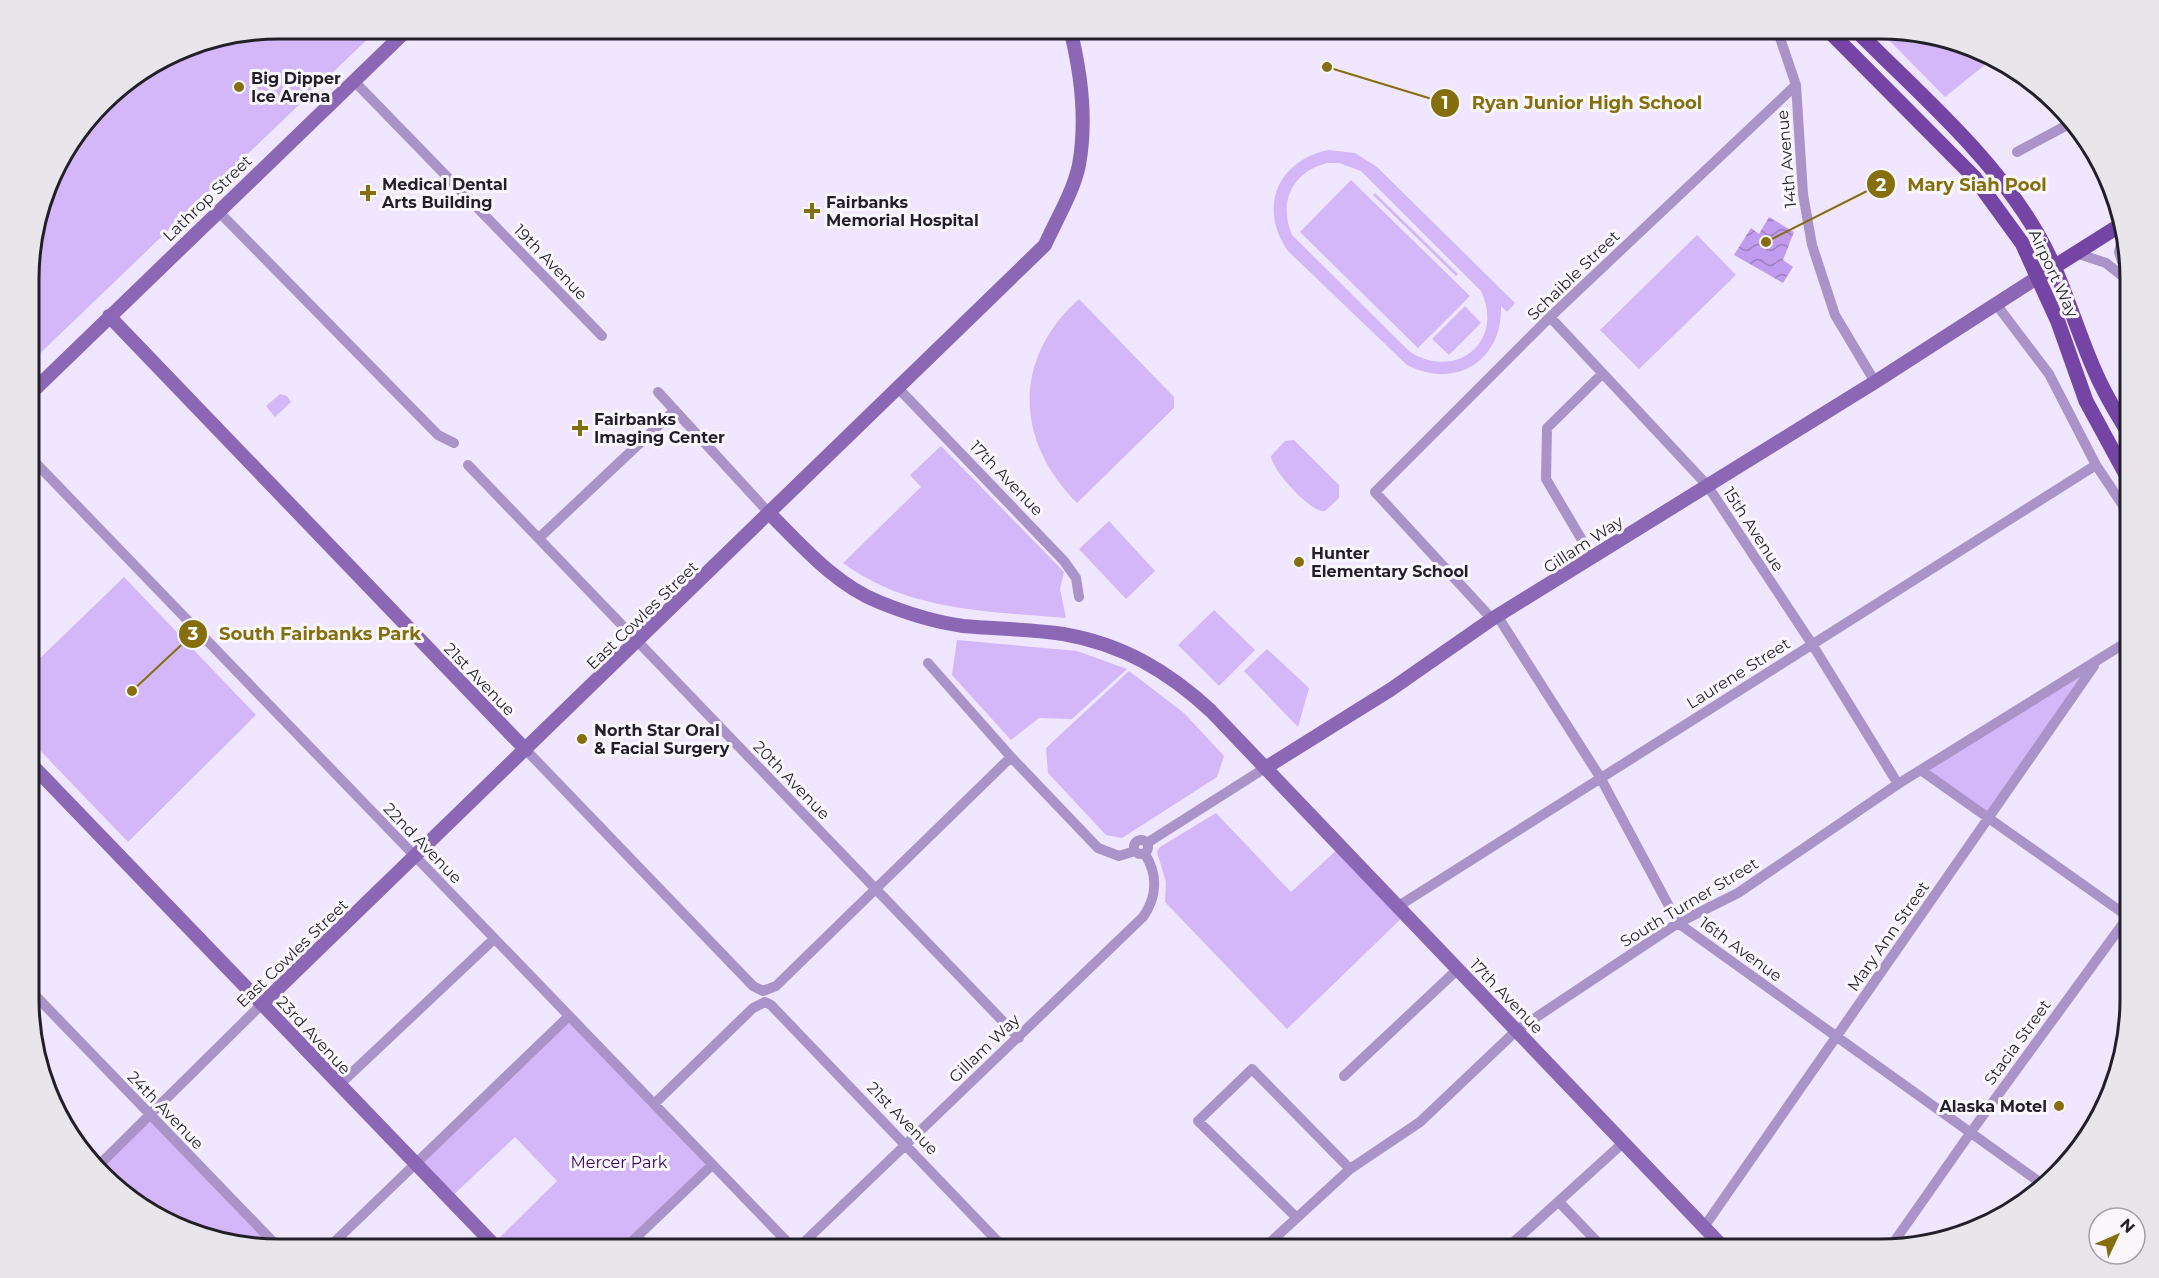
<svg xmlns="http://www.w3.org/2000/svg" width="2159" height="1278" viewBox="0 0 2159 1278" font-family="Montserrat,sans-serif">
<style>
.park{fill:#d3b7f8;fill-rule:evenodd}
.water{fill:url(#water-waves)}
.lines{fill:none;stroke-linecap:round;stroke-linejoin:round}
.street{stroke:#aa93c9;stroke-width:10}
.secondary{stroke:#8b67b6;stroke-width:14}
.primary{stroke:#7545a6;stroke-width:15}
.poi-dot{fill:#856f0d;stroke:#f9f7fc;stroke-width:2}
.labels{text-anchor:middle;stroke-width:6;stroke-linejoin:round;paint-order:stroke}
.poi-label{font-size:16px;font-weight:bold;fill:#231f28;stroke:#f9f7fc;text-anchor:start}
.street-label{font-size:16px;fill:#231f28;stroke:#f9f7fc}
.park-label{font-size:16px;fill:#3c0065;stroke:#f9f7fc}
.rim{fill:none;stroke:#231f28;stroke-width:3}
.leader{fill:none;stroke:#856f0d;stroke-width:2}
.callout-dot{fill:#856f0d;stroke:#f9f7fc;stroke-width:2}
.mark-label{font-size:18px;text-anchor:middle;font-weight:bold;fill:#fff}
.callout-label{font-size:18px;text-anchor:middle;font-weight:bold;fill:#856f0d;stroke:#f9f7fc;stroke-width:6;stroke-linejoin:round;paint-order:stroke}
</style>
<defs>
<pattern id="water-waves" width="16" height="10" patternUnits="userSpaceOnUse" patternTransform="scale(1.5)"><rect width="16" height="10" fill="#c19cee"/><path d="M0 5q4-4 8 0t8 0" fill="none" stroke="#9c7fc1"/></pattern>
</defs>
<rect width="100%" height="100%" fill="#f0e6ff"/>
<path class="park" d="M279,29H378L31,362V247L54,168L114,91L183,47Z
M1878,29L1945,37L1982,52L1986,64L1945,97Z
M1328,150L1355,153L1377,167L1515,303L1507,312L1501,306C1503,361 1455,390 1407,365L1288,251C1258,208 1277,161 1328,150ZM1327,163H1339L1361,171L1481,291C1505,341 1457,381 1410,352L1292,235C1278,202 1292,172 1327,163Z
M1351,180L1470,296L1418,348L1300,232Z
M1375,193L1458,274L1456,276L1373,195Z
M1697,235L1736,275L1639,369L1600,330Z
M1079,299L1174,397V408L1077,503C1015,441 1012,359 1079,299Z
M1465,306L1481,323L1449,355L1432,339Z
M280,394L287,396L291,402L275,417L266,406Z
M1294,440L1339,485V498L1325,511C1312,514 1271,469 1271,456L1285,441Z
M941,446L1064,572L1060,589L1066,618C988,611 910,612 843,563L921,487L910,475Z
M1109,521L1155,571L1126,599L1079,549Z
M124,577L256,715L128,842L31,741V667Z
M1214,610L1255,650L1219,686L1178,645Z
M957,640L1077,651L1127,669L1072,719L1039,718L1011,740L952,675Z
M1267,649L1309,688L1298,727L1244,671Z
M2096,662L1989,818L1922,771Z
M1129,671L1184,713L1224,756L1217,777L1122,838L1106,835L1048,773L1046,748Z
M1216,813L1291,892L1340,847L1405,915L1287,1029L1165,902L1166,882L1157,852L1160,847Z
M569,1016L712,1165L624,1249H498L493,1244L557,1181L515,1137L450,1198L418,1165Z
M150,1115L280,1249L214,1241L153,1216L99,1165Z"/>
<path class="water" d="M1769,217L1794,232L1783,260L1793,267L1783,283L1734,255L1751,228L1759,234Z"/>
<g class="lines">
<path class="street" d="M1777,29L1796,85L1803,194L1812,245L1835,315L1875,382
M353,80L602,336
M2017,152L2071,123
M218,211L438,435L454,443
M2124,232L2119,252L2128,280
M2076,253L2106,263L2130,282
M1996,304L2049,374L2096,465L2130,516
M1550,317L1707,485L1812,644L1898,784
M898,388L1064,561L1076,578L1079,597
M658,392L770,514
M31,458L794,1249
M468,465L1019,1038
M539,538L675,410
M1592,557L1546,479L1547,428L1602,374
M1498,617L1600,777L1678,923L2045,1186
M1492,619L1375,492L1550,317L1796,85
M928,663L1011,757L1098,848L1119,856L1135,851
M526,750L753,986L763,991L776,986L1011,757
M1922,771L2130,918
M1134 847a7 7 0 1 1 14 0a7 7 0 1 1-14 0Z
M1147,843L1265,768
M1397,907L2096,465
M31,991L280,1249
M1344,1076L1458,969
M339,1085L494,939
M654,1104L753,1008L765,1002L771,1005L1005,1249
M99,1165L262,1004
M1560,1203L1604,1249
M1297,1218L1198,1121L1252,1069L1350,1169
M1704,1227L2094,666
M637,1237L649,1249
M327,1249L569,1016
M624,1249L712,1165
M797,1249L1143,917C1157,897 1158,875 1145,854
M1263,1249L1350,1169L1420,1122L1517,1030L1678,923L1738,893L1898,784L2130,640
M1506,1249L1624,1142
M1889,1249L1971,1132L2130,914"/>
<path class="secondary" d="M109,316L526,750
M31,393L408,29
M770,514C803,547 836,585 879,602C906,613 934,622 963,626C996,629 1030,629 1063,634C1122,644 1168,671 1211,711L1725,1249
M31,764L498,1249
M1265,768L1390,690L1492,619L1875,382L2038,277
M262,1004L1045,245C1056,220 1073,193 1079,165C1087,120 1081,72 1070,29"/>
<path class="primary" d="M1827,29L1974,177L2022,243L2058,322L2086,401L2130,482
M1855,29C1918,93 1991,154 2037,233C2061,274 2074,323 2093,367C2103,391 2116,413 2130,435
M2046,272L2122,224"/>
</g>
<g class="poi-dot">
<circle cx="239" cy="87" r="6"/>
<path d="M365 184h6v6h6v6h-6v6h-6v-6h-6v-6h6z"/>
<path d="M809 202h6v6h6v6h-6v6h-6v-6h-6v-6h6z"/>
<path d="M577 419h6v6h6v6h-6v6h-6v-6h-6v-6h6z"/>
<circle cx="1299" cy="562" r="6"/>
<circle cx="582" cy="739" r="6"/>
<circle cx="2059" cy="1106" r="6"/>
</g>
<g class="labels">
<g class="poi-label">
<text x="251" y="84">Big Dipper<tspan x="251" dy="18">Ice Arena</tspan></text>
<text x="382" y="190">Medical Dental<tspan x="382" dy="18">Arts Building</tspan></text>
<text x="826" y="208">Fairbanks<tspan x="826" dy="18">Memorial Hospital</tspan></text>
<text x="594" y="425">Fairbanks<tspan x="594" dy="18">Imaging Center</tspan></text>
<text x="1311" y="559">Hunter<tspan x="1311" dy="18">Elementary School</tspan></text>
<text x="594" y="736">North Star Oral<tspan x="594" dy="18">&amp; Facial Surgery</tspan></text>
<text x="2047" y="1112" text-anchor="end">Alaska Motel</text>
</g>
<g class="street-label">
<text transform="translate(1786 159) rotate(-95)" y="6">14th Avenue</text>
<text transform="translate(207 198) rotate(-44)" y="6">Lathrop Street</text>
<text transform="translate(551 262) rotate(46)" y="6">19th Avenue</text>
<text transform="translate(2054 273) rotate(65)" y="6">Airport Way</text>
<text transform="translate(1573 275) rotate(-44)" y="6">Schaible Street</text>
<text transform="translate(1007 478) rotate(46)" y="6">17th Avenue</text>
<text transform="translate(1754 529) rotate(57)" y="6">15th Avenue</text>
<text transform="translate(1583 544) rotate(-33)" y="6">Gillam Way</text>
<text transform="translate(642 615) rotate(-44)" y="6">East Cowles Street</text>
<text transform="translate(1738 673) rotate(-32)" y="6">Laurene Street</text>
<text transform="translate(480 679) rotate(46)" y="6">21st Avenue</text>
<text transform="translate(792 780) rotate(46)" y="6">20th Avenue</text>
<text transform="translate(423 843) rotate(46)" y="6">22nd Avenue</text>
<text transform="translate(1689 902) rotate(-31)" y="6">South Turner Street</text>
<text transform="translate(1888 936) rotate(-55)" y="6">Mary Ann Street</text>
<text transform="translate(1741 949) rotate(36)" y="6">16th Avenue</text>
<text transform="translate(292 953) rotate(-44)" y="6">East Cowles Street</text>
<text transform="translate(1507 996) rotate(46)" y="6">17th Avenue</text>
<text transform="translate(314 1035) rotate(47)" y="6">23rd Avenue</text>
<text transform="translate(2017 1042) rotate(-54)" y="6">Stacia Street</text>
<text transform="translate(984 1048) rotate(-44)" y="6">Gillam Way</text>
<text transform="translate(166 1110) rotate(46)" y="6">24th Avenue</text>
<text transform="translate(903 1118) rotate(46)" y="6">21st Avenue</text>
</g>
<g class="park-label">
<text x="619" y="1168">Mercer Park</text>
</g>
</g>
<path d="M0 0H2159V1278H0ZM279 39H1880A240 240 0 0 1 2120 279V999A240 240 0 0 1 1880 1239H279A240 240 0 0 1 39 999V279A240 240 0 0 1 279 39Z" fill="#e8e6eb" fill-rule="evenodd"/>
<path class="rim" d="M279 39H1880A240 240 0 0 1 2120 279V999A240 240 0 0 1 1880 1239H279A240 240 0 0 1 39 999V279A240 240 0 0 1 279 39Z"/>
<path class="leader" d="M1327 67L1445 103M1766 242L1881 184M132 691L193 634"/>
<g class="callout-dot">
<circle cx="1327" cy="67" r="6"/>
<circle cx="1766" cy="242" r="6"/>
<circle cx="132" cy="691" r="6"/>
<circle cx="1445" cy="103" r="15"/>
<circle cx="1881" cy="184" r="15"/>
<circle cx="193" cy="634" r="15"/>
</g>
<g class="mark-label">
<text x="1445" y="109">1</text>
<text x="1881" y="191">2</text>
<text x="193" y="640">3</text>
</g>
<g class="callout-label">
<text x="1587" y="109">Ryan Junior High School</text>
<text x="1977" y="191">Mary Siah Pool</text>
<text x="320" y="640">South Fairbanks Park</text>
</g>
<g transform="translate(2117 1236) rotate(46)"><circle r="28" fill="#f9f7fc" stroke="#a3a1a7" stroke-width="1.5"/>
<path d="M0-4.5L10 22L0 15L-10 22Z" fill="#856f0d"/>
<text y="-9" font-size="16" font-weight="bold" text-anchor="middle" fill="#231f28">N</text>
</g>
</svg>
